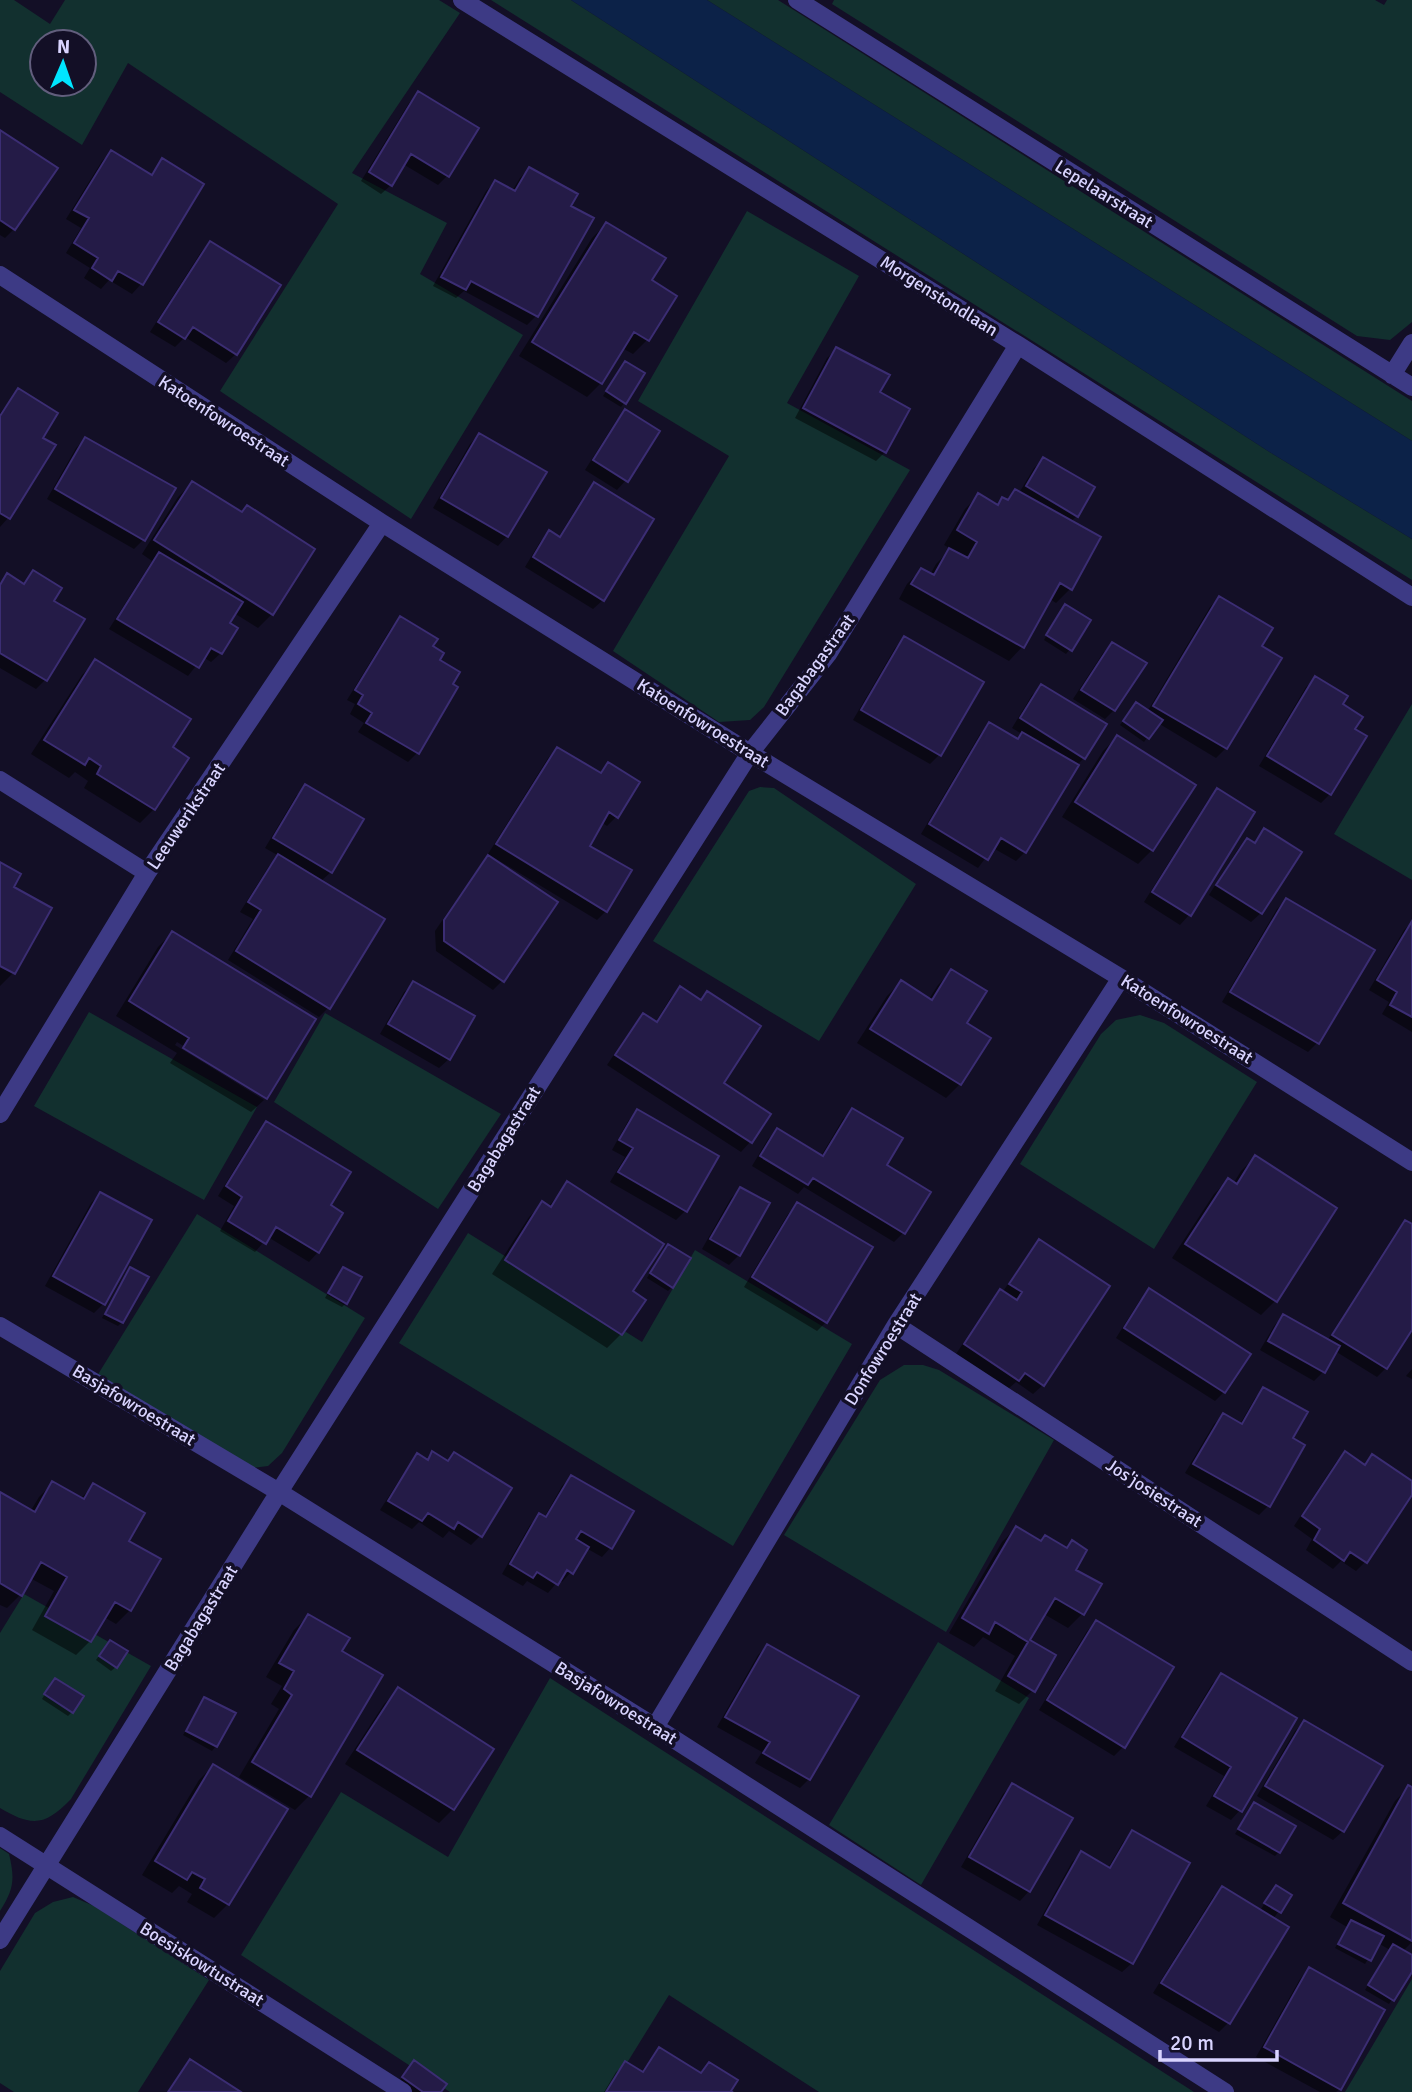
<svg xmlns="http://www.w3.org/2000/svg" width="1412" height="2092" viewBox="0 0 1412 2092" font-family="Signika,sans-serif">
<style>
.green{fill:#12302f;fill-rule:evenodd}
.water{fill:#0c2248}
.shadow{fill:#0007}
.building{fill:#241b47;stroke:#3b2d73;stroke-width:2}
.lines{fill:none;stroke-linecap:round;stroke-linejoin:round}
.minor{stroke:#3d3a85;stroke-width:18}
.labels{text-anchor:middle;stroke-width:7;stroke-linejoin:round;paint-order:stroke}
.street-label{font-size:18px;fill:#d9d4ff;stroke:#130f26}
</style>
<rect width="100%" height="100%" fill="#130f26"/>
<path class="green" d="M0,0H14L50,24L65,0H439L460,13L352,173L447,223L420,274L523,335L411,519L220,391L338,204L128,63L82,145L0,92ZM42,42H84V84H42Z
M491,0H571L1268,451L1412,539V580Z
M707,0H778L1412,401V441Z
M834,0H1375L1384,5L1387,0H1412V322L1390,340L1357,336L832,4Z
M747,211L859,276L787,403L910,470L764,707L750,720L719,722L613,651L729,456L638,401Z
M1412,704V880L1334,834Z
M760,787L774,788L916,884L819,1041L653,941L749,791Z
M89,1012L257,1107L204,1200L34,1106Z
M325,1013L501,1114L438,1209L274,1102Z
M1140,1015L1164,1023L1257,1082L1154,1249L1020,1164L1101,1034L1116,1020Z
M197,1214L365,1318L282,1453L268,1466L245,1469L97,1376Z
M468,1233L642,1342L695,1250L852,1344L733,1546L399,1343Z
M904,1365H923L939,1370L1054,1440L946,1632L784,1535L880,1380Z
M24,1594L151,1666L71,1799C45,1826 32,1827 0,1808V1633Z
M938,1642L1029,1698L921,1885L829,1825Z
M550,1678L1194,2092H819L669,1995L609,2092H450L241,1955L341,1792L448,1857Z
M0,1848L9,1854C15,1879 14,1889 0,1911Z
M73,1897L94,1906L209,1980L138,2092H14L0,2083V1971L35,1913L53,1902Z
M1412,1979V2092H1345Z"/>
<path class="water" d="M571,0H707L1412,441V539L1268,451Z"/>
<path class="shadow" d="M418,94L447,176L438,185L403,164L391,185L381,194L361,181L409,103Z
M0,132L14,229L5,238L0,235Z
M111,152L150,175L162,161L202,184L141,284L132,294L109,280L101,289L84,278L90,268L66,253L81,228L66,219L102,161Z
M529,169L569,207L591,219L536,316L527,325L464,291L456,298L433,286L486,191L495,182L512,191L520,178Z
M606,224L650,281L674,296L647,340L633,354L622,348L601,383L587,397L519,356L592,238Z
M210,243L236,354L226,363L185,337L175,347L150,332L201,252Z
M837,349L885,452L876,461L795,418L827,358Z
M625,363V402L621,407L603,396Z
M18,390L41,439L53,446L8,518L0,527V413Z
M625,412L626,480L617,490L585,470L616,421Z
M479,435L507,536L498,546L433,508L470,444Z
M85,439L143,540L134,549L47,499L76,448Z
M1043,459L1077,516L1070,522V589L1056,603L1050,599L1023,646L1009,661L899,599L907,584L921,570L930,575L936,564L951,549L944,545L965,509L979,495L996,506L1002,499L1005,501L1015,491L1019,493L1034,468Z
M192,483L272,614L258,628L234,613L228,624L221,653L211,662L203,657L188,676L109,629L152,561L142,554L178,497Z
M594,485L603,600L593,609L525,567L540,542L549,533L558,538L585,494Z
M33,572L52,601L45,680L36,689L0,668V583L7,576L22,584Z
M1219,598L1260,647L1279,658L1226,748L1216,758L1158,723L1144,742L1120,725L1136,704L1147,712L1210,607Z
M1061,611L1070,649L1066,654L1044,640Z
M400,618L431,647L438,661L417,753L408,762L358,732L364,723L350,714L355,704L347,700L391,628Z
M905,638L939,755L930,764L853,720L895,648Z
M1112,644L1114,710L1105,719L1073,699L1103,653Z
M96,661L154,809L140,823L84,788L88,781L75,772L69,778L31,754L82,675Z
M1316,678L1340,705L1352,730L1330,794L1321,803L1259,766L1306,687Z
M1042,686L1084,758L1076,766L1025,852L1016,861L993,848L978,868L921,834L980,734L989,725L1016,740L1022,734L1012,728L1032,695Z
M1117,737L1152,850L1138,864L1062,817L1103,751Z
M557,749L598,774L608,764L616,817L607,826L601,822L587,847L606,911L597,920L488,854L548,758Z
M306,786L331,872L320,882L328,1008L319,1017L228,960L253,919L240,912L269,866L279,856L265,848L296,796Z
M1217,791L1253,812L1189,915L1180,925L1144,902L1208,800Z
M1265,830L1300,852L1261,913L1251,922L1209,895L1238,849L1247,840L1253,844Z
M488,857L502,981L493,990L436,951L435,931L479,867Z
M0,864L13,973L0,986Z
M1286,900L1317,1043L1308,1052L1222,1002L1277,909Z
M1412,922V1032L1382,1014L1389,1002L1369,990L1404,930Z
M172,933L313,1020L264,1099V1096L177,1042L175,1045L264,1100L251,1112L170,1063L177,1053L116,1016L158,947Z
M952,971L960,1084L946,1098L857,1043L887,996L901,982L929,999L938,985Z
M414,983L449,1059L439,1068L380,1034L404,992Z
M681,988L699,1001L707,993L722,1084L769,1114L750,1142L741,1152L607,1065L634,1025L644,1016L655,1023L671,997Z
M853,1110L884,1165L903,1233L894,1242L804,1187L798,1194L752,1166L768,1139L778,1130L821,1156L843,1119Z
M638,1111L685,1211L676,1220L610,1182L625,1157L612,1150L628,1121Z
M266,1123L328,1206L318,1252L309,1262L268,1237L255,1252L220,1231L234,1206L218,1196L257,1133Z
M1255,1157L1335,1209L1275,1301L1261,1315L1172,1258L1214,1194L1228,1180L1233,1184L1241,1171Z
M567,1184L630,1292L643,1300L621,1334L607,1348L492,1274L529,1217L543,1203L548,1207Z
M740,1189L768,1204L739,1255L729,1265L702,1249L731,1198Z
M100,1194L104,1303L94,1313L45,1286L91,1203Z
M797,1205L826,1322L817,1331L744,1287L788,1214Z
M1406,1223L1412,1227V1327L1386,1368L1377,1377L1335,1351L1323,1372L1314,1381L1260,1350L1274,1326L1283,1316L1327,1341L1396,1232Z
M1039,1241L1043,1385L1033,1394L1016,1382L1008,1389L956,1354L991,1301L1000,1292L1002,1293L1030,1251Z
M664,1251L672,1287L668,1291L647,1278Z
M339,1273L346,1303L342,1307L325,1298Z
M126,1274L122,1322L118,1326L102,1318Z
M1150,1290L1224,1392L1215,1401L1116,1338L1140,1300Z
M1412,1369V1379L1406,1376Z
M1264,1389L1290,1439L1268,1506L1259,1515L1185,1473L1214,1424L1223,1415L1240,1424L1255,1398Z
M1345,1453L1364,1466L1372,1457L1412,1483V1492L1366,1561L1356,1571L1341,1561L1333,1569L1306,1550L1312,1539L1294,1526L1336,1462Z
M433,1454L446,1462L454,1454L480,1536L471,1545L449,1531L443,1538L419,1522L412,1529L380,1510L409,1465L418,1456L426,1460Z
M571,1477L611,1547L602,1557L586,1548L571,1572L562,1582L559,1580L548,1593L527,1581L523,1586L502,1574L530,1525L540,1515L544,1518L562,1486Z
M53,1483L80,1499L93,1486L127,1541L130,1610L116,1624L104,1617L90,1641L76,1655L32,1630L54,1591L30,1578L21,1594L7,1608L0,1605V1494L30,1512L39,1497Z
M1016,1528L1040,1542L1066,1549L1072,1542L1073,1571L1099,1585L1082,1614L1068,1628L1044,1614L1028,1641L1054,1656L1033,1690L1019,1704L995,1691L1015,1656L983,1637L974,1647L949,1633L1002,1542Z
M308,1616L340,1651L381,1676L309,1796L295,1810L239,1777L279,1709L271,1704L282,1686L266,1677L294,1630Z
M1096,1622L1124,1746L1114,1756L1039,1710L1087,1631Z
M106,1646L116,1667L111,1671L96,1660Z
M767,1646L809,1779L800,1788L755,1763L762,1752L717,1727L758,1655Z
M1221,1675L1240,1810L1231,1820L1206,1806L1224,1776L1174,1747L1212,1684Z
M51,1684L72,1712L68,1716L42,1699Z
M398,1690L492,1749L453,1809L439,1823L345,1764L384,1704Z
M205,1699L216,1746L212,1751L183,1735Z
M1304,1722L1343,1831L1333,1840L1257,1796L1295,1731Z
M213,1766L228,1904L214,1918L187,1902L192,1894L179,1886L172,1893L142,1875L199,1780Z
M1012,1785L1070,1819L1029,1891L1020,1901L961,1867L1003,1794Z
M1409,1787L1412,1789V1942L1403,1951L1412,1957V1969L1389,2004L1365,1990L1390,1950L1378,1943L1365,1964L1335,1948L1347,1927L1330,1917L1395,1801Z
M1254,1804L1279,1852L1275,1856L1235,1834Z
M1132,1832V1963L1122,1972L1037,1925L1072,1862L1081,1853L1108,1868L1123,1842Z
M1222,1888L1260,1911L1272,1891L1290,1896L1273,1919L1228,2023L1219,2032L1153,1993L1213,1897Z
M1309,1969L1340,2089L1336,2092H1320L1256,2057L1300,1979Z
M659,2049L699,2074L709,2064L729,2092H604L616,2072L626,2063L641,2072Z
M190,2061L238,2092H167L181,2071Z
M410,2067L439,2092H413L399,2082Z"/>
<path class="building" d="M418,91L479,128L449,177L411,154L392,186L369,172Z
M0,130L58,168L15,230L0,220Z
M111,150L152,175L162,158L204,184L143,285L118,271L112,281L92,268L98,258L74,243L89,218L74,210Z
M529,167L578,194L571,206L594,218L538,317L471,281L466,290L441,277L495,180L515,191Z
M606,222L666,258L652,280L677,296L649,341L634,332L602,384L532,342Z
M210,241L281,285L237,355L193,327L185,339L158,322Z
M836,347L890,375L880,392L910,409L886,453L803,408Z
M625,361L645,373L626,404L606,391Z
M18,388L58,413L43,438L56,445L10,519L0,513V416Z
M625,409L660,431L628,482L593,460Z
M479,433L547,472L508,537L441,498Z
M85,437L176,488L145,541L55,489Z
M1043,457L1095,487L1078,517L1026,486Z
M192,481L242,512L247,505L315,549L273,615L154,540Z
M594,482L654,519L604,601L533,557L549,530L560,537Z
M1015,489L1101,537L1072,590L1060,583L1024,648L911,584L921,568L934,575L949,548L968,558L977,542L957,530L978,493L998,505L1002,497L1008,500Z
M159,552L243,602L230,623L238,628L222,654L211,648L199,668L117,619Z
M33,570L62,588L54,601L85,619L47,681L0,653V585L7,573L24,584Z
M1219,596L1273,628L1262,646L1282,658L1227,749L1153,706Z
M1065,604L1091,620L1072,651L1046,635Z
M400,616L438,639L433,646L444,653L440,660L460,672L453,684L458,687L419,754L366,723L372,713L358,704L363,695L355,690Z
M904,636L984,682L941,756L861,710Z
M1112,642L1147,663L1115,711L1081,690Z
M95,659L191,719L173,747L189,758L155,810L97,774L101,766L89,758L85,765L44,740Z
M1315,676L1348,696L1343,704L1363,717L1355,729L1367,736L1331,795L1267,756Z
M1041,684L1107,724L1085,759L1020,718Z
M1136,702L1163,720L1149,739L1123,721Z
M989,722L1018,739L1022,732L1079,765L1026,853L1001,838L988,860L929,824Z
M1117,735L1196,785L1153,851L1075,802Z
M557,747L601,773L608,762L640,782L618,818L609,812L590,846L632,870L607,912L496,844Z
M305,784L364,819L332,873L273,838Z
M1217,788L1255,812L1191,916L1152,892Z
M1264,828L1302,852L1262,914L1216,885L1247,838L1255,843Z
M278,854L385,919L330,1009L236,951L261,910L248,902Z
M488,855L558,902L504,982L444,941V920Z
M0,862L21,874L14,887L52,908L15,974L0,966Z
M1286,898L1375,950L1319,1044L1230,992Z
M1412,921V1017L1390,1005L1397,992L1377,980Z
M172,931L316,1019L267,1099L183,1048L189,1038L129,1001Z
M951,969L987,991L967,1023L991,1038L961,1085L870,1029L901,980L932,1000Z
M413,981L475,1016L450,1060L388,1024Z
M680,986L701,1000L707,991L761,1026L724,1083L771,1114L752,1143L615,1055L643,1013L657,1022Z
M852,1108L903,1138L887,1165L931,1192L905,1234L813,1178L808,1185L760,1156L777,1128L823,1156Z
M637,1109L719,1156L687,1212L618,1172L633,1148L619,1140Z
M266,1121L351,1172L331,1205L343,1213L319,1253L276,1227L266,1244L228,1221L242,1197L226,1186Z
M1255,1155L1337,1208L1277,1302L1185,1244L1228,1178L1237,1184Z
M567,1181L664,1244L633,1291L646,1300L622,1335L505,1260L542,1201L551,1207Z
M740,1187L770,1203L740,1256L710,1239Z
M100,1192L152,1220L105,1305L53,1276Z
M797,1202L873,1247L827,1323L752,1277Z
M1405,1220L1412,1224V1330L1387,1369L1332,1335Z
M1039,1239L1110,1286L1044,1386L1025,1373L1019,1381L964,1344L1000,1289L1017,1300L1022,1292L1009,1284Z
M668,1244L691,1258L673,1288L650,1273Z
M130,1267L149,1277L123,1323L105,1314Z
M343,1267L362,1277L347,1304L328,1293Z
M1149,1288L1251,1354L1225,1393L1124,1328Z
M1283,1314L1340,1346L1325,1373L1268,1341Z
M1263,1387L1308,1412L1293,1438L1305,1445L1270,1507L1193,1464L1223,1413L1242,1424Z
M432,1451L448,1461L454,1452L512,1488L482,1537L458,1522L454,1529L428,1513L422,1521L388,1501L417,1453L428,1460Z
M1345,1451L1365,1465L1372,1454L1412,1481V1495L1367,1563L1350,1552L1344,1561L1314,1540L1320,1529L1302,1516Z
M571,1475L634,1511L612,1549L581,1531L576,1539L589,1547L573,1574L567,1570L558,1585L537,1572L533,1578L510,1564L539,1513L546,1517Z
M52,1481L84,1499L93,1483L145,1513L129,1541L161,1559L131,1611L115,1602L91,1642L45,1616L67,1577L41,1562L22,1596L0,1583V1492L35,1512Z
M1016,1526L1041,1541L1045,1535L1067,1548L1072,1540L1087,1550L1076,1570L1102,1584L1084,1615L1055,1598L1030,1640L1056,1655L1035,1692L1008,1676L1028,1642L995,1622L989,1634L962,1618Z
M308,1614L350,1638L342,1651L383,1675L311,1797L252,1762L292,1695L284,1689L294,1671L279,1663Z
M1096,1620L1174,1667L1125,1748L1047,1700Z
M110,1640L128,1651L117,1668L99,1656Z
M767,1644L859,1696L810,1780L763,1753L770,1742L725,1717Z
M1221,1673L1297,1718L1242,1812L1214,1796L1231,1767L1182,1737Z
M55,1678L84,1696L73,1713L44,1694Z
M398,1687L494,1749L454,1810L357,1750Z
M204,1697L236,1713L217,1747L186,1731Z
M1304,1720L1383,1766L1344,1832L1265,1786Z
M213,1764L288,1809L229,1905L200,1888L205,1879L192,1872L187,1880L155,1861Z
M1012,1783L1073,1818L1030,1892L969,1857Z
M1408,1785L1412,1787V1941L1343,1903Z
M1254,1802L1296,1826L1280,1853L1238,1829Z
M1132,1830L1190,1863L1133,1964L1045,1915L1081,1851L1110,1868Z
M1276,1885L1292,1895L1281,1913L1264,1903Z
M1222,1886L1289,1927L1230,2024L1161,1983Z
M1351,1920L1384,1936L1371,1961L1338,1944Z
M1393,1944L1412,1955V1972L1394,2001L1368,1985Z
M1309,1967L1385,2010L1341,2090L1264,2047Z
M659,2047L701,2073L709,2062L738,2080L731,2091L733,2092H606L625,2061L643,2072Z
M190,2059L241,2092H168Z
M414,2060L447,2084L441,2092H423L402,2077Z"/>
<g class="lines">
<path class="minor" d="M462,0L1018,345L1412,597
M797,0L1412,387
M0,275L382,523L750,753L1121,978L1412,1162
M1392,375L1412,343
M0,780L147,873
M0,1114L147,873L382,523
M896,1325L1412,1662
M0,1326L279,1492L655,1727L1225,2092
M655,1727L896,1325L1121,978
M0,1836L403,2092
M0,1940L279,1492L750,753L828,654L1018,345"/>
</g>
<g class="labels">
<g class="street-label">
<text transform="translate(1104 194) rotate(32)" y="6">Lepelaarstraat</text>
<text transform="translate(939 296) rotate(32)" y="6">Morgenstondlaan</text>
<text transform="translate(224 421) rotate(33)" y="6">Katoenfowroestraat</text>
<text transform="translate(815 665) rotate(-54)" y="6">Bagabagastraat</text>
<text transform="translate(703 723) rotate(32)" y="6">Katoenfowroestraat</text>
<text transform="translate(186 816) rotate(-56)" y="6">Leeuwerikstraat</text>
<text transform="translate(1187 1019) rotate(32)" y="6">Katoenfowroestraat</text>
<text transform="translate(504 1139) rotate(-58)" y="6">Bagabagastraat</text>
<text transform="translate(883 1349) rotate(-58)" y="6">Donfowroestraat</text>
<text transform="translate(134 1405) rotate(31)" y="6">Basjafowroestraat</text>
<text transform="translate(1154 1493) rotate(33)" y="6">Jos'josiestraat</text>
<text transform="translate(201 1618) rotate(-58)" y="6">Bagabagastraat</text>
<text transform="translate(616 1703) rotate(32)" y="6">Basjafowroestraat</text>
<text transform="translate(202 1964) rotate(32)" y="6">Boesiskowtustraat</text>
</g>
</g>
<g transform="translate(63 63) rotate(2)"><circle r="33" fill="#130f26" stroke="#625e7d" stroke-width="2"/>
<path d="M0-5L12 26L0 18L-12 26Z" fill="#00e5ff"/>
<text y="-10" font-size="19" font-weight="bold" text-anchor="middle" fill="#d9d4ff">N</text>
</g>
<path d="M1160 2050v10h117v-10" fill="none" stroke="#d9d4ff" stroke-width="3.5"/>
<text x="1170" y="2050" font-size="21" fill="#d9d4ff" stroke="#130f26" stroke-width="5" paint-order="stroke">20 m</text>
</svg>
